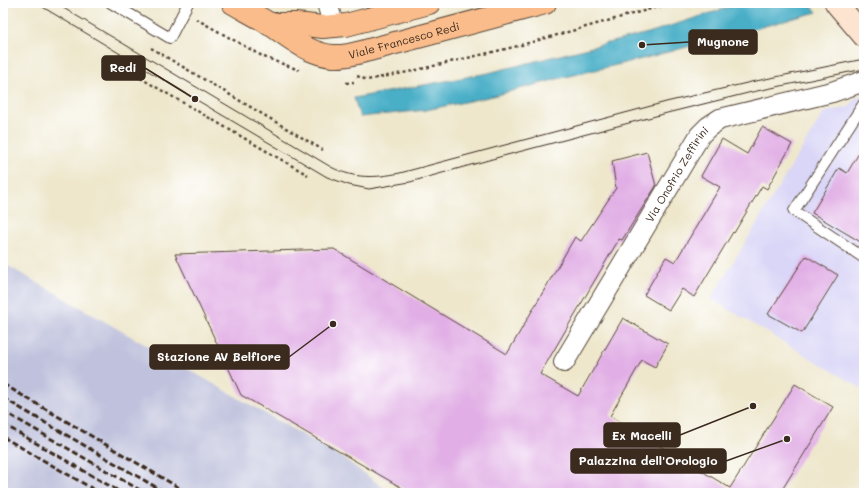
<svg xmlns="http://www.w3.org/2000/svg" width="867" height="496" viewBox="0 0 867 496" font-family="Mali,sans-serif">
<style>
.built{fill:#dad6f7}
.industrial{fill:#c0c2dd}
.water{fill:#48afc7;stroke:#426c72}
.building{fill:#e1afe5}
.lines{fill:none;stroke-linecap:round;stroke-linejoin:round}
.lane-casing{stroke:#564638;stroke-width:12}
.street-casing{stroke:#564638;stroke-width:22}
.secondary-casing{stroke:#564638;stroke-width:24}
.primary-casing{stroke:#564638;stroke-width:24}
.path{stroke:#564638;stroke-width:2.5;stroke-dasharray:3 3;stroke-linecap:butt}
.lane{stroke:#fff;stroke-width:10}
.street{stroke:#fff;stroke-width:20}
.secondary{stroke:#fde4d1;stroke-width:22}
.primary{stroke:#fabc8b;stroke-width:22}
.tram{stroke:#3b2a1e;stroke-width:1}
.rail{stroke:#3b2a1e;stroke-width:3;stroke-dasharray:6 3;stroke-linecap:butt}
.labels{text-anchor:middle;stroke-width:3.5;stroke-linejoin:round;paint-order:stroke}
.street-label{font-size:11px;fill:#3b2a1e;stroke:#fff}
.leader{fill:none;stroke:#3b2a1e;stroke-width:1.5}
.callout-dot{fill:#3b2a1e;stroke:#fff;stroke-width:1.5}
.callout{fill:#3b2a1e;stroke:#3b2a1e;stroke-width:1.5}
.callout-label{font-size:12px;text-anchor:middle;font-weight:bold;fill:#fff}
</style>
<rect width="100%" height="100%" fill="#fff"/>
<filter id="ink" filterUnits="userSpaceOnUse"><feTurbulence type="fractalNoise" baseFrequency=".025" numOctaves="2"/><feDisplacementMap in="SourceGraphic" scale="8" xChannelSelector="R" yChannelSelector="G"/><feConvolveMatrix kernelMatrix="1 2 1 2 8 2 1 2 1" color-interpolation-filters="sRGB"/></filter>
<filter id="wash" filterUnits="userSpaceOnUse"><feTurbulence type="fractalNoise" baseFrequency=".012" numOctaves="4" result="noise"/><feDisplacementMap in="SourceGraphic" scale="16" xChannelSelector="R" yChannelSelector="G"/><feGaussianBlur stdDeviation="0.9" result="paint"/><feColorMatrix in="noise" values="0 0 0 0 0 0 0 0 0 0 0 0 0 0 0 0 0 1.4 0 .05"/><feComposite in="paint" operator="in"/></filter>
<g filter="url(#wash)">
<rect width="100%" height="100%" fill="#eee7cc"/>
<path class="built" d="M857,96L864,100V390L711,299L824,112L849,107Z"/>
<path class="industrial" d="M3,263L343,458L391,493H3Z"/>
<path class="water" d="M742,3H809L817,12L646,58L557,79L493,96L426,110L360,117L354,98L488,73L648,33Z"/>
<g id="blocks">
<path class="building" d="M762,127L792,144L767,189L762,186L734,233L733,232L694,297L682,289L669,310L644,295L666,257L675,262L720,187L701,176L722,139L747,154Z
M864,145V244L812,213L839,168L847,173Z
M647,152L656,186L622,240L619,239L540,374L578,396L623,318L668,344L655,367L642,360L610,416L730,488L795,384L833,407L780,493H411L241,395L175,254L334,249L507,354L575,237L581,241L616,188L612,161Z
M806,256L838,275L802,333L768,314Z"/>
</g>
</g>
<g filter="url(#ink)">
<use href="#blocks" fill-opacity="0" stroke="#564638" stroke-width="1"/>
<g class="lines">
<g class="lane-casing">
<path id="lane" d="M111,3L170,38L188,3
M864,103L794,211L864,258"/>
</g>
<g class="street-casing">
<g id="street">
<path d="M327,3L334,27"/>
<path id="s1" d="M564,362L700,135L708,127L720,119L832,92L864,81"/>
</g>
</g>
<g class="secondary-casing">
<path id="secondary" d="M836,3L864,36"/>
</g>
<g class="primary-casing">
<g id="primary">
<path id="s2" d="M233,3C245,10 257,16 268,23C289,36 307,54 333,56C345,57 357,53 369,50L545,3"/>
<path d="M269,24H296L323,27L346,25L429,3"/>
</g>
</g>
<path class="path" d="M196,19L264,57L299,70
M151,48L323,150
M135,75L308,175
M357,76L367,80L408,72L514,47L672,3
M346,83L354,82"/>
<use href="#lane" class="lane"/>
<use href="#street" class="street"/>
<use href="#secondary" class="secondary"/>
<use href="#primary" class="primary"/>
<path class="tram" d="M36,3L195,99L327,177L349,185L369,189L410,182L503,156L671,112L752,92L864,69
M55,3L331,167C354,179 375,178 400,173L666,102L751,82L864,59"/>
<path class="rail" d="M3,384L188,493
M3,398L166,493
M3,411L145,493
M3,424L122,493
M3,437L100,493"/>
</g>
</g>
<g class="labels">
<g class="street-label">
<text dy="4" stroke="none"><textPath href="#s2" startOffset="187">Viale Francesco Redi</textPath></text>
<text dy="4" stroke="none"><textPath href="#s1" startOffset="219">Via Onofrio Zeffirini</textPath></text>
</g>
</g>
<path class="leader" d="M642 45L689 42M195 99L145 68M333 324L289 357M753 406L680 435M787 439L726 461"/>
<g class="callout-dot">
<circle cx="642" cy="45" r="4"/>
<circle cx="195" cy="99" r="4"/>
<circle cx="333" cy="324" r="4"/>
<circle cx="753" cy="406" r="4"/>
<circle cx="787" cy="439" r="4"/>
</g>
<g class="callout">
<rect x="689" y="30" width="68" height="24" rx="4"/>
<rect x="102" y="56" width="43" height="24" rx="4"/>
<rect x="150" y="345" width="139" height="24" rx="4"/>
<rect x="604" y="423" width="76" height="24" rx="4"/>
<rect x="571" y="449" width="155" height="24" rx="4"/>
</g>
<g class="callout-label">
<text x="723" y="46">Mugnone</text>
<text x="123" y="72">Redi</text>
<text x="219" y="361">Stazione AV Belfiore</text>
<text x="642" y="440">Ex Macelli</text>
<text x="648" y="465">Palazzina dell'Orologio</text>
</g>
<rect width="867" height="496" fill="none" stroke="#fff" stroke-width="16"/>
</svg>
